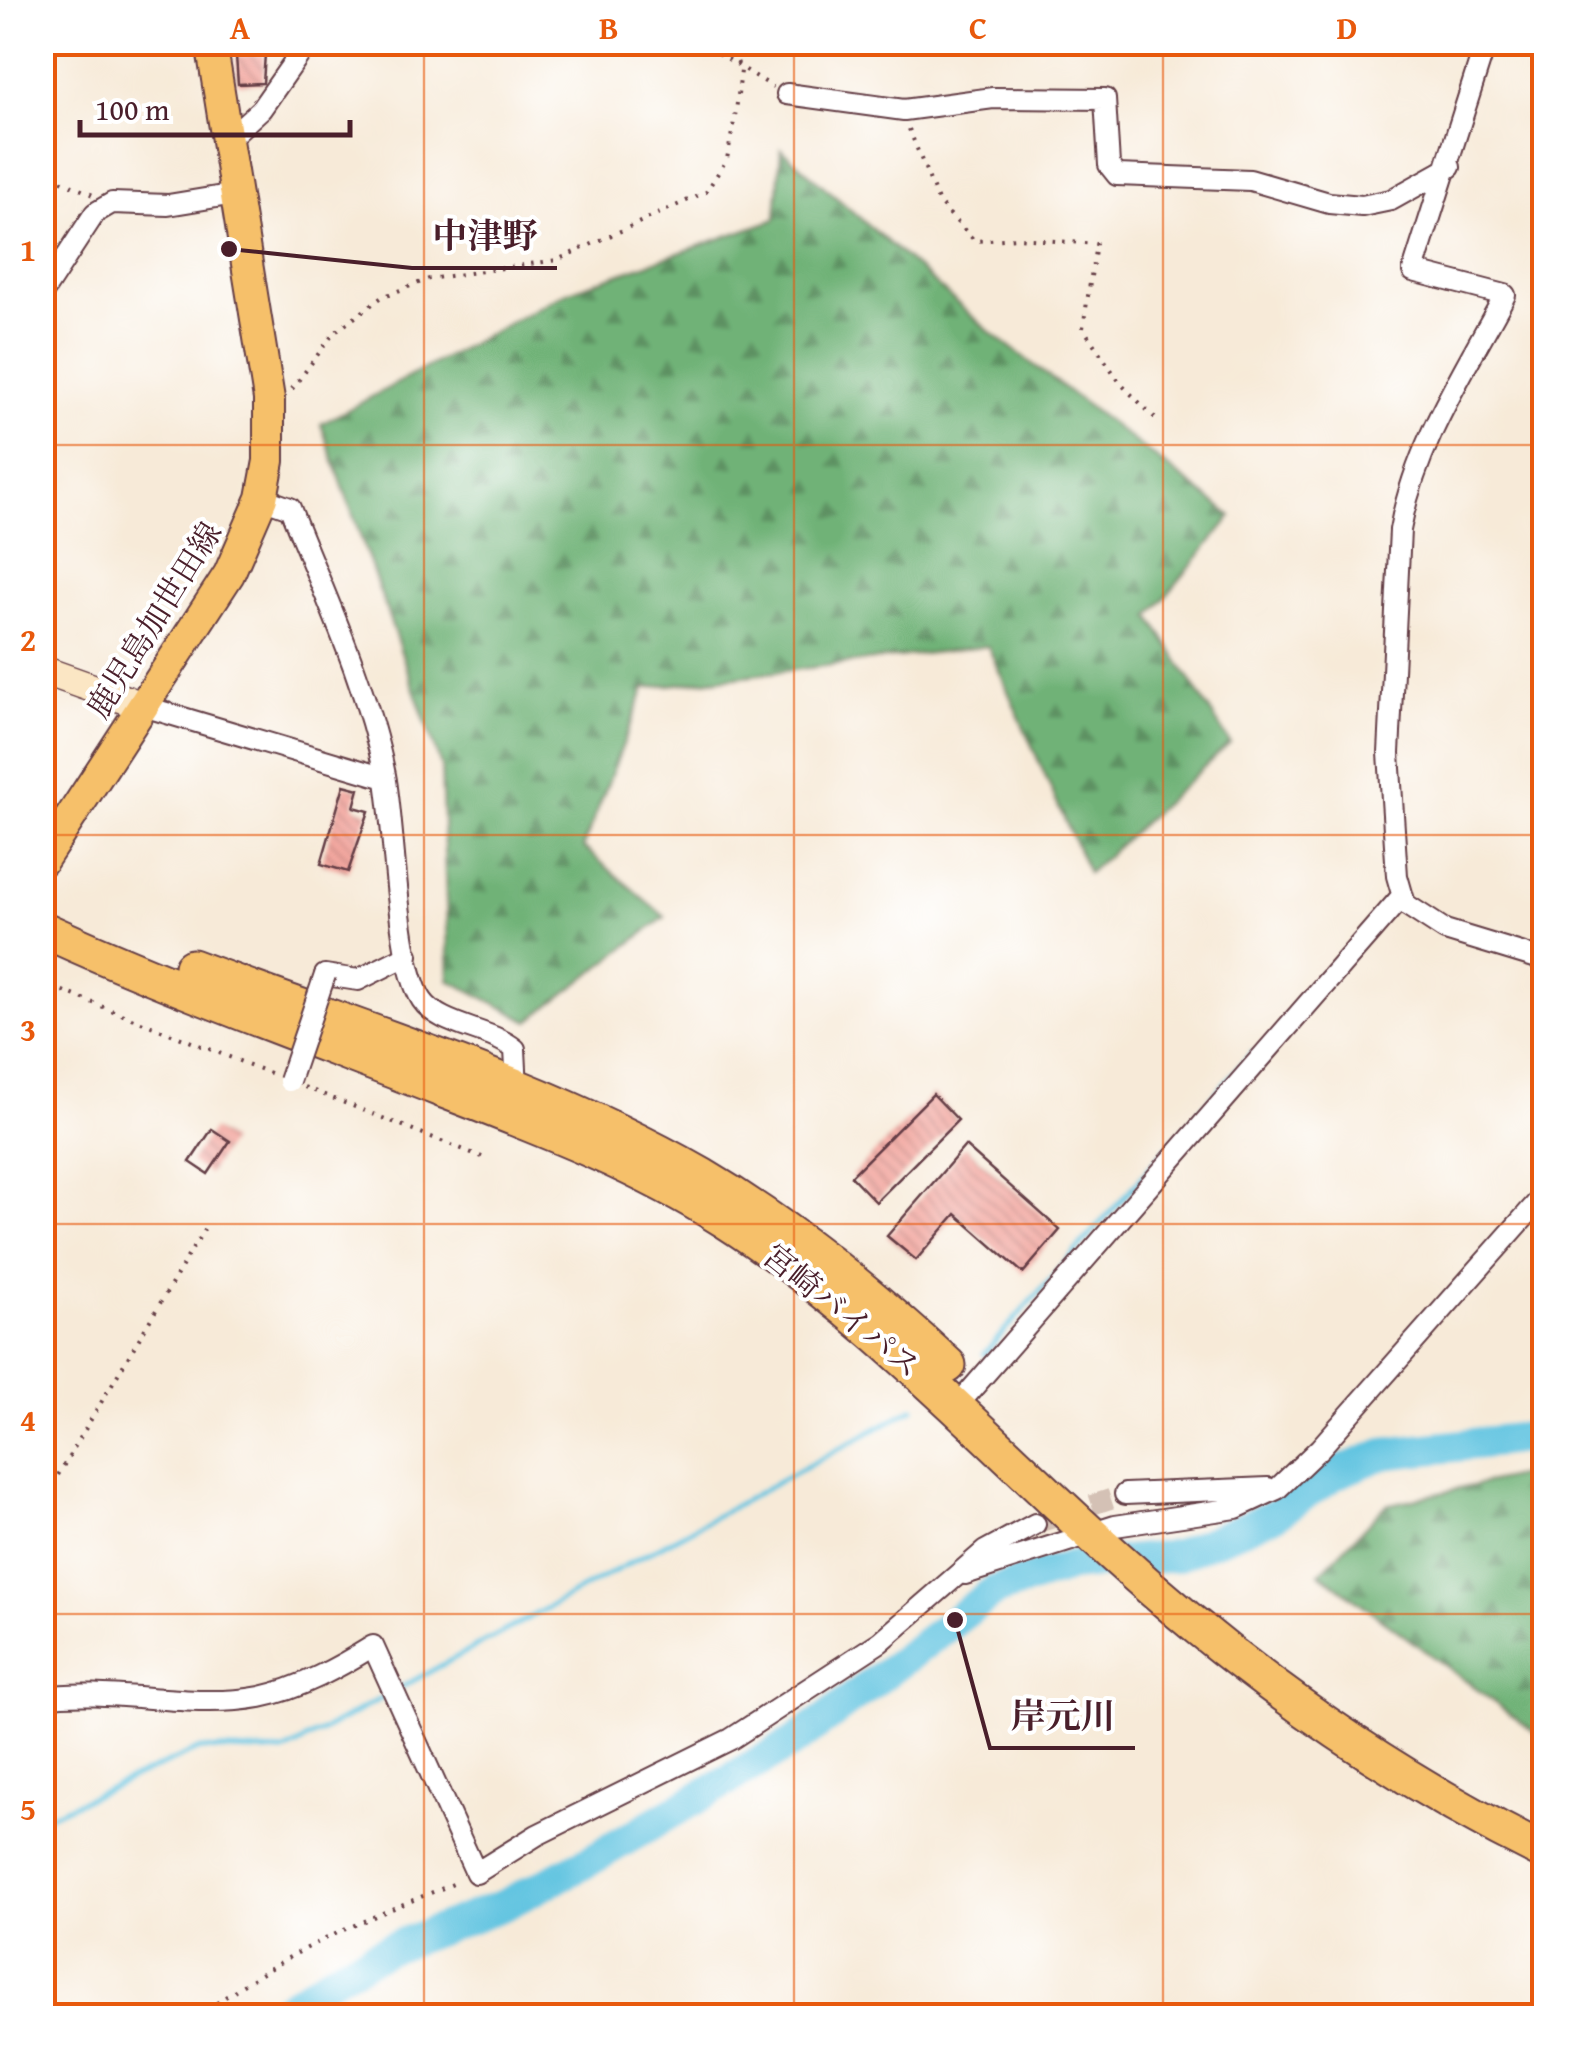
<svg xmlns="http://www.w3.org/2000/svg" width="1587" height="2059" viewBox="0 0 1587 2059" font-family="'Gentium Book Plus','Noto Serif JP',serif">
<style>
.forest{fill:url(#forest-firs);stroke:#5c6851;stroke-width:2.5}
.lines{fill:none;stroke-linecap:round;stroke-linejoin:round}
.stream{stroke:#63c5e1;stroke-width:5}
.river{stroke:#63c5e1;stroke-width:32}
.building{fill:url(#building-back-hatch)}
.street-tunnel{stroke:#d4c1b5;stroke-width:20;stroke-dasharray:20 10;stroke-linecap:butt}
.street-casing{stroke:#643d45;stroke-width:24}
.secondary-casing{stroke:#643d45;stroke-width:31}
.primary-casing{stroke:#643d45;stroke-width:34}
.highway-casing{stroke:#643d45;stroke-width:39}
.path{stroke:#643d45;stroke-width:4;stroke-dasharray:2.5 8;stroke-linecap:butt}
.street{stroke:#fff;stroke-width:20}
.secondary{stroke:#fbe6c4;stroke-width:28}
.primary{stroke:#f6c06b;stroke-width:30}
.highway{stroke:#f6c06b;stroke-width:35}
.street-bridge-casing{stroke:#643d45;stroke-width:24;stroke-linecap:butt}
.street-bridge{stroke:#fff;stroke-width:20}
.grid{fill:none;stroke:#e8590c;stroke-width:2.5;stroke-opacity:0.55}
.labels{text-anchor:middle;stroke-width:8;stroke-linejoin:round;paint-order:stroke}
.street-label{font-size:32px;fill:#4a1f2b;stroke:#fff}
.leader{fill:none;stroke:#4a1f2b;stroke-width:4}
.callout-dot{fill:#4a1f2b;stroke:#fff;stroke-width:4}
.callout-label{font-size:35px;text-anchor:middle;font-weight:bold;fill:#4a1f2b;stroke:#fff;stroke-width:8;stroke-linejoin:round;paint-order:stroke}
.neatline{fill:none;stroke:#e8590c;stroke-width:4}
.grid-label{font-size:32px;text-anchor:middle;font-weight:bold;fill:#e8590c}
</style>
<defs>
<pattern id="forest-firs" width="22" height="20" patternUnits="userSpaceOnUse" patternTransform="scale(2.5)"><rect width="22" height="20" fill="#6fb277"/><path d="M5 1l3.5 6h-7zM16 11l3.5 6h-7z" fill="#5d9062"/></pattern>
<pattern id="building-back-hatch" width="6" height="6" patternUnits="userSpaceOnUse" patternTransform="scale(2.5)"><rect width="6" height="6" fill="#f19d94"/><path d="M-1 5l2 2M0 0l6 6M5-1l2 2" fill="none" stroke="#c57f79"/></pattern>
</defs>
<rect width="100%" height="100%" fill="#fff"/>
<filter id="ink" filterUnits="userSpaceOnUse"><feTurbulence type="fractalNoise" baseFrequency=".01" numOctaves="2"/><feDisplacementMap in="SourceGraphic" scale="20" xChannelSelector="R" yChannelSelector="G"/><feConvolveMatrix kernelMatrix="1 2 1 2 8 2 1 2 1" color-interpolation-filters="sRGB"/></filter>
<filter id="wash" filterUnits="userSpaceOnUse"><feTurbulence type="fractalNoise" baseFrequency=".0048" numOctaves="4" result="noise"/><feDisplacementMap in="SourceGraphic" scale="40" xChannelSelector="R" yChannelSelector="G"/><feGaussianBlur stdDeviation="2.25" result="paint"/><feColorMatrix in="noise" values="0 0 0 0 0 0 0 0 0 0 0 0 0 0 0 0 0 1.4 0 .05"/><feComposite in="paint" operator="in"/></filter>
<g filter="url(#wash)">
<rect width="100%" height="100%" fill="#f7ead8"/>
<path class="forest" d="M781,149L989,331L1232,516L1150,616L1230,743L1088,873L988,646L645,688L583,847L665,917L529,1021L449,980L441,766L321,424L567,292L776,219Z
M1544,1470V1739L1320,1573L1386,1505Z"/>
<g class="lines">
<path class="stream" d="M984,1354L1252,1053
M398,1689L914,1408
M42,1818L200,1749L284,1752L389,1694"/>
<path class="river" d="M272,2016L339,1973L388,1949L506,1904L589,1861L797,1740L994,1591L1071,1566L1176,1556L1276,1514L1335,1474L1383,1454L1544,1436"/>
</g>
<g id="blocks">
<path class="building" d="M265,54L263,83L238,84L236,56Z
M344,785L359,789L354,807L369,811L348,872L321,864Z
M933,1094L958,1120L876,1202L851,1176Z
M212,1129L230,1141L208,1174L190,1162Z
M965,1146L1060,1230L1023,1273L956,1214L916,1260L887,1236Z"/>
</g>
</g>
<g filter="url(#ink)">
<use href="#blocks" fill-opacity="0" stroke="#643d45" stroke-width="2.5"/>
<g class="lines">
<path class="street-tunnel" d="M1035,1524L1125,1494"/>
<g class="street-casing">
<path id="street" d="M1486,42L1413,271L1505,295C1465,370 1415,445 1400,530L1389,753L1397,876L1405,904L1445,930L1544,960
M787,94L904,110L993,98L1105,99L1109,165L1117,175L1250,180L1329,203L1362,206L1391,200L1450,167
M226,141L261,109L308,42
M42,294L95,213L112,203L168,205L235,194
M262,498L290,508C325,596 366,682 385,775C395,827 396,961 422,1000C440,1027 489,1028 515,1049L517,1089
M143,706L385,778
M325,975L358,980L408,955
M957,1406L1402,896
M1125,1494L1268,1488
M965,1574L1115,1526L1236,1508L1277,1489L1320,1448L1544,1195
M42,1697C114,1687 189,1710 260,1697C300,1689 339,1667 373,1646L476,1873L537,1835L731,1739L880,1642L985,1551L1035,1524"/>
</g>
<g class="secondary-casing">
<path id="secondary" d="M42,670L143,706"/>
</g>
<g class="primary-casing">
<path id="primary" d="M42,861L229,574L262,498L269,461V399L211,42"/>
</g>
<g class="highway-casing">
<path id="highway" d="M42,929C173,989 308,1037 441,1089C539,1127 637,1164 725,1220C867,1311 981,1434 1105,1547C1237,1668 1383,1773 1544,1852
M192,967C362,1031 544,1085 702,1176C792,1229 872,1295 948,1365"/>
</g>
<path class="path" d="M701,42L773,87
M909,129L939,203L975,241L1017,238L1096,244L1083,328L1121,384L1159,422
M42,172L93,195
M292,389L334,333L382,297L429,279L557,260L706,192L727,159L736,111L741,71L729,42
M42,990L58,989L272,1074
M304,1087L482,1157
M42,1502L206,1226
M42,2007L46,2016
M200,2016C276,1955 368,1918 458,1882"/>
<use href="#street" class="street"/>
<use href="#secondary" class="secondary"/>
<use href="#primary" class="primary"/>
<use href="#highway" class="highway"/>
<g class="street-bridge-casing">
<path id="street-bridge" d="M289,1081L325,975"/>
</g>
<use href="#street-bridge" class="street-bridge"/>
</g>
</g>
<path class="grid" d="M424,42V2016M794,42V2016M1163,42V2016M42,445H1544M42,835H1544M42,1224H1544M42,1614H1544"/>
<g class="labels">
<g class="street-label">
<text transform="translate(154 620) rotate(-58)" y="11">鹿児島加世田線</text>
<text transform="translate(842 1311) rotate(39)" y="11">宮崎バイパス</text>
</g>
</g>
<path class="leader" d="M229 249L412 268H557M955 1620L990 1748H1135"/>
<g class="callout-dot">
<circle cx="229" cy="249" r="10"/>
<circle cx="955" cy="1620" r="10"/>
</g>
<g class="callout-label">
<text x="485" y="248">中津野</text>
<text x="1063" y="1728">岸元川</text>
</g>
<rect width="1587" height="2059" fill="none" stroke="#fff" stroke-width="110"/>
<path d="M80 120v15h270v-15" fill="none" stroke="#4a1f2b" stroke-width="5"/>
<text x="95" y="120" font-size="30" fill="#4a1f2b" stroke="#ffffff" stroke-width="8" paint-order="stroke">100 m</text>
<rect x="55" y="55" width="1477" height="1949" class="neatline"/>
<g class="grid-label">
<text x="240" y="39">A</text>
<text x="609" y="39">B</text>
<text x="978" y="39">C</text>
<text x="1347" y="39">D</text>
<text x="28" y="261">1</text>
<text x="28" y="651">2</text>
<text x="28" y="1041">3</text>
<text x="28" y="1431">4</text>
<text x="28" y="1820">5</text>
</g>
</svg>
